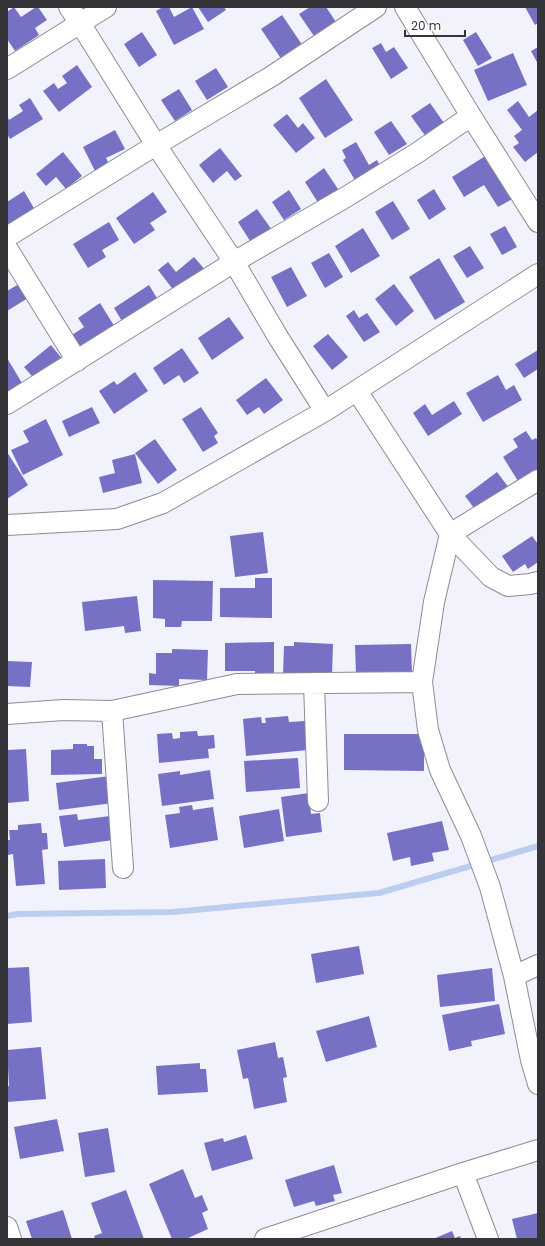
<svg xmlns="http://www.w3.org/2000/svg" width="545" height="1246" viewBox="0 0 545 1246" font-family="Poppins,sans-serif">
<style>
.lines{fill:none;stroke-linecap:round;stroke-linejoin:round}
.stream{stroke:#bcceef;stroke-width:6}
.building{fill:#7771c5}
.minor-casing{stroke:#8c8c94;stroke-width:22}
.minor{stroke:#fff;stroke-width:20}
</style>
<rect width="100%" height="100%" fill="#f2f2fc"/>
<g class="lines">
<path class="stream" d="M7,916L17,914L173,912L379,893L538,846"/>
</g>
<path class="building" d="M14,7L21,17L36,7H38L47,20L35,28L39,35L15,51L7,39V12Z
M163,7H169L174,17L192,7L204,29L174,45L156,11Z
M198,7H224L226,10L208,22Z
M310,7H326L338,25L316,39L299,14Z
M525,7H538V23L535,25Z
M282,15L305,49L284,63L261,29Z
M142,32L157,55L139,67L124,44Z
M476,32L492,58L478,66L463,40Z
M381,43L386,52L394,47L408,68L391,79L372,48Z
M538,47V64L531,51Z
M513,53L527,85L488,101L474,70Z
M77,65L92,87L59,112L43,91L54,83L58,89L67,83L62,76Z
M216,68L228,87L207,100L195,81Z
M326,79L353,120L325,138L299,98Z
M179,89L192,110L175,121L161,100Z
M30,98L43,119L10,139L7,134V115L9,120L23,111L19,105Z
M518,101L529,117L538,110V152L525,162L513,147L519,143L514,136L522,130L507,110Z
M430,103L444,123L426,137L411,116Z
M287,114L298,128L303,123L315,138L296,153L273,125Z
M391,121L407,144L389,155L374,132Z
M115,130L125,149L106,158L111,168L97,175L83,147Z
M356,142L369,165L377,160L383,172L359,187L343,160L346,158L342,150Z
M220,148L242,176L235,181L227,171L213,183L199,165Z
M63,152L82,176L66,189L56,177L46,186L36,174Z
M487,155L514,198L498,207L484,185L464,197L452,177Z
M324,168L342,195L322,209L305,182Z
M434,189L446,209L429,220L417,200Z
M289,190L301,209L284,220L272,202Z
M24,191L35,210L21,225L17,219L7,225V202Z
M153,192L167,212L150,223L155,230L134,244L116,218Z
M393,201L410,229L392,240L375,212Z
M257,209L272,230L252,244L238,222Z
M109,222L119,240L102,250L106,257L88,268L73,244Z
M505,226L517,247L502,255L490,234Z
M363,228L380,256L351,273L335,246Z
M470,246L484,268L467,278L453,256Z
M329,253L343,277L325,288L311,263Z
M194,257L207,272L178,296L158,270L168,262L176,272Z
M439,258L465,302L435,320L409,277Z
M291,267L307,296L287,307L271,277Z
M19,284L28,298L7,311V291Z
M394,284L414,311L396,326L375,299Z
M149,285L160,303L125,326L114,308Z
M100,303L118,332L81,356L69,337L84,327L78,318Z
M354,310L359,318L367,313L380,332L364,342L346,316Z
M229,317L244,338L212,360L198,338Z
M328,334L348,357L332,370L313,346Z
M51,345L63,360L37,382L24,367Z
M182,348L199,373L184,383L179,375L164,385L153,368Z
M538,350V369L524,378L515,364Z
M7,358L25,388L7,399Z
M135,372L148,391L114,414L99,391L114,381L117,385Z
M498,375L506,390L514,385L522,400L483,422L466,393Z
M266,378L283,400L264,414L259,407L247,415L236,400Z
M454,401L462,414L428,436L413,413L425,404L432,415Z
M92,407L100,423L69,437L62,421Z
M201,407L218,433L214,436L218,443L203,452L182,419Z
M46,419L63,455L23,475L11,450L29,442L23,431Z
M526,431L532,440L536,438L538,441V475L521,486L503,457L518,447L513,439Z
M155,439L177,470L158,484L135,453Z
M7,452L28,485L7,499Z
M135,454L142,483L103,493L99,477L115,473L112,460Z
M497,472L509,488L477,512L465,496Z
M263,532L268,573L235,577L230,536Z
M532,536L538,544V562L528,569L525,564L513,572L502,556Z
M255,578H272V618L220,617V588H255Z
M153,580L213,581L212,621H182L181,627H165V619L153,618Z
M137,596L141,631L125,633L124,626L85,631L82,602Z
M274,642V675L255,674V671H225V643Z
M294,642L333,644L332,677L283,674L284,646H294Z
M411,644L412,673L356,675L355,645Z
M172,649L208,650L207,680L179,679V686L149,685V673L156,674V653H172Z
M7,661L32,662L30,687L7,686Z
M288,716L289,722L305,721L308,750L246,756L243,719L261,717L262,723H266L265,718Z
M197,731L198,736L214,735L215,748L208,749L209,758L159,763L157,734L172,733L173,739L180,738V732Z
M344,734H424V771L344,770Z
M73,744H87V746H94V759H102V774L51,775V750L73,749Z
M26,749L29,801L7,803V750Z
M298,758L300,788L246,792L244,761Z
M210,770L214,799L162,806L158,774L180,771V775Z
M110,776L113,803L59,810L56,783Z
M309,793L311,814L320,813L322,832L286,837L281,797Z
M192,805L193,810L213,807L218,840L170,848L165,815L180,813L179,807Z
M279,809L284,841L244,848L239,816Z
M77,814L78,820L110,816L113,840L64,847L59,816Z
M442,821L449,850L432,853L434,861L411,866L410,857L393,861L387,833Z
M41,823L42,833H47L48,849L42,850L45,884L16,886L13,854L8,855L7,840H10L9,830H18V825Z
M105,859L106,888L59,890L58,861Z
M359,946L364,974L316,983L311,954Z
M29,967L32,1022L7,1024V968Z
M492,968L495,1001L440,1007L437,975Z
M499,1004L505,1034L471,1041L472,1046L449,1051L442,1015Z
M369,1016L377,1047L326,1062L316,1031Z
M275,1042L278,1058L283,1057L287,1077L283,1078L287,1102L254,1109L248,1078L243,1079L237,1050Z
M41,1047L46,1099L7,1102V1086H9L7,1050Z
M200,1063V1069H206L208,1092L158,1095L156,1066Z
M57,1119L64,1151L20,1159L14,1127Z
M108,1128L115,1172L85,1177L78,1133Z
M246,1135L253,1159L212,1171L204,1143L223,1138L224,1142Z
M334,1165L342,1193L333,1195L335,1201L316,1206L314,1201L294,1207L285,1180Z
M183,1169L195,1198L202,1195L208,1210L202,1213L208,1229L186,1239H172L149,1184Z
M126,1190L144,1239H95L94,1236L102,1233L91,1203Z
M63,1210L72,1239H32L26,1221Z
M538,1213V1239H517L512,1219Z
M452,1231L455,1238L460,1236L461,1239H433Z"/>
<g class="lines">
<g class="minor-casing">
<path id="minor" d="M69,7L80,23L156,145L234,262L278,337L325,411
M405,7L471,116L538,222
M7,69L106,7
M7,237L156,145L272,76L376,7
M7,248L77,361
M357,391L450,534L491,577L508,586L530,584L538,582
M7,404L234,262L346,197L417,153L471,116
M538,480L450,534L434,602L422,682L428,730L440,770L471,836L490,887L514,976L531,1060L538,1084
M7,525L117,519L163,503L325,411L538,274
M314,683L318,801
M112,711L123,868
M7,714L63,710L112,711L237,684L422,682
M514,976L538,965
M463,1173L488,1239
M7,1227L11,1239
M265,1239L463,1173L538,1150"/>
</g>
<use href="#minor" class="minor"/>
</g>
<rect width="545" height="1246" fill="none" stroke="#353539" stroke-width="16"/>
<path d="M405 30v6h60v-6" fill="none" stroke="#353539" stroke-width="2"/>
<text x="411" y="30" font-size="12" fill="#353539" stroke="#ffffff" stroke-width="3" paint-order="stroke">20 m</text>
</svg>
